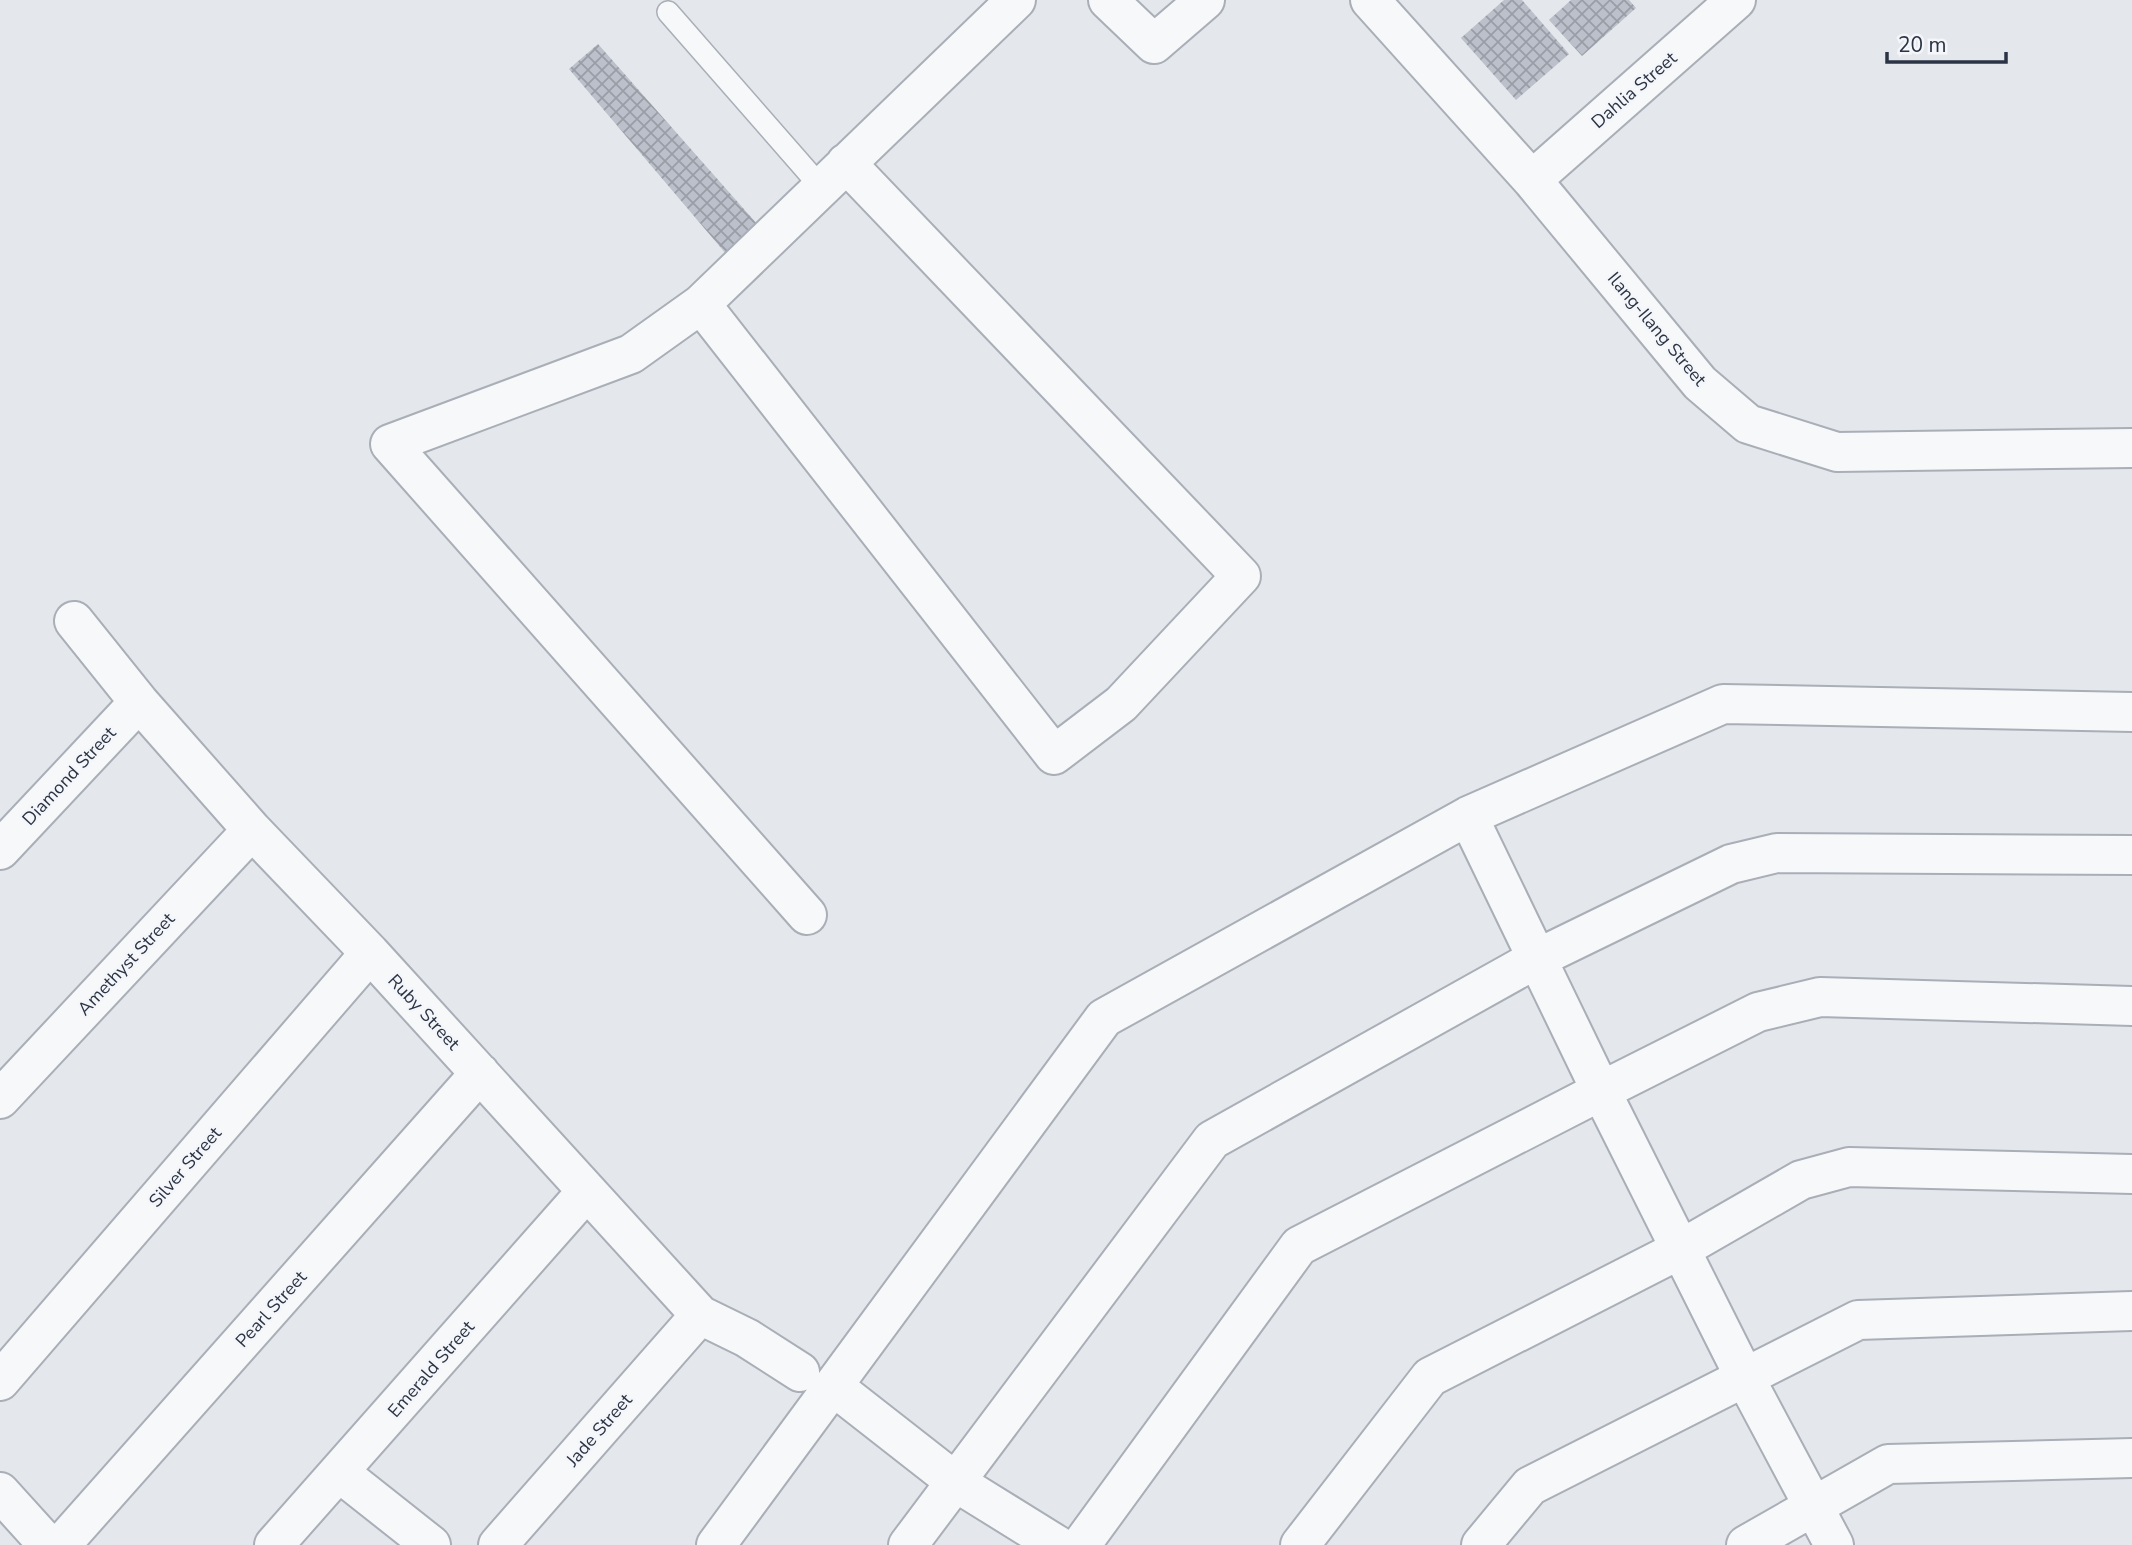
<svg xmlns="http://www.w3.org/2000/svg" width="2132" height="1545" viewBox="0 0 2132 1545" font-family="'Nunito Sans',sans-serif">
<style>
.building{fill:url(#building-cross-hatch)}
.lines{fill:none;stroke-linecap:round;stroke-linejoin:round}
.lane-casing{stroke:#a9aeb7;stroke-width:24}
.street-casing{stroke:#a9aeb7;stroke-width:42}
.lane{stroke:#f7f8fa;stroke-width:21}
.street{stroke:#f7f8fa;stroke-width:38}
.labels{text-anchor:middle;stroke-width:5;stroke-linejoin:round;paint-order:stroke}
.street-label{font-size:18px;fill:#2b3445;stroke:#f4f6f9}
</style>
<defs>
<pattern id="building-cross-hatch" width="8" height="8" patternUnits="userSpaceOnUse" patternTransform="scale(1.75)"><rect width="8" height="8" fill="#bbc0ca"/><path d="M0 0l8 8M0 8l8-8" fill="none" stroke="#989da6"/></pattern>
</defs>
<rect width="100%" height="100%" fill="#e4e7ec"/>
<path class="building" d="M1504,0H1522L1569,54L1516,100L1461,38Z
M1571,0H1629L1636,8L1582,56L1549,20Z
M598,44L766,234L733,262L569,69Z"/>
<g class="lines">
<g class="lane-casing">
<path id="lane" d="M668,12L821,187"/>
</g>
<g class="street-casing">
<path id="street" d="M1108,0L1154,44L1205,0
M1370,0L1532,180L1700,383L1748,424L1837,452L2132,448
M1532,180L1736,0
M701,304L1054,755L1121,704L1241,576L846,163
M74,621L139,702L252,830L370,953L700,1315L747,1338L800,1372
M1468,816L1601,1091L1744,1376L1834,1545
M0,850L139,702
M807,915L390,444L631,354L701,304L1016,0
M0,1099L252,830
M0,1381L370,953
M833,1386L957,1483L1057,1545
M340,1473L431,1545
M0,1492L48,1545
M61,1545L480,1073
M274,1545L586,1192
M498,1545L700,1315
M716,1545L1104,1018L1468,816L1723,704L2132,712
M908,1545L1212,1140L1536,959L1731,864L1777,853L2132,855
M1081,1545L1299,1246L1601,1091L1758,1012L1820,997L2132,1006
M1300,1545L1430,1377L1681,1249L1801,1180L1849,1167L2132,1174
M1481,1545L1530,1486L1858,1320L2132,1311
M1746,1545L1888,1464L2132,1458"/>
</g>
<use href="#lane" class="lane"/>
<use href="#street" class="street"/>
</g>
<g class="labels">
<g class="street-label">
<text transform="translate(1634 90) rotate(-41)" y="6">Dahlia Street</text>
<text transform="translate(1657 329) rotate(50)" y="6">Ilang-Ilang Street</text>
<text transform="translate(69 776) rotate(-47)" y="6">Diamond Street</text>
<text transform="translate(126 964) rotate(-47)" y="6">Amethyst Street</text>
<text transform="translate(424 1012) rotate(47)" y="6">Ruby Street</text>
<text transform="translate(185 1167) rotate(-49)" y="6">Silver Street</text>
<text transform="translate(271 1309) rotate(-48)" y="6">Pearl Street</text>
<text transform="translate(431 1369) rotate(-49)" y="6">Emerald Street</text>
<text transform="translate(599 1430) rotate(-49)" y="6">Jade Street</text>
</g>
</g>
<path d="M1887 52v10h119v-10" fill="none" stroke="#2b3445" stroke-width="3.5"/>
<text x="1898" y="52" font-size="21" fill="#2b3445" stroke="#f4f6f9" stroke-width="5" paint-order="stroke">20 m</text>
</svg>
